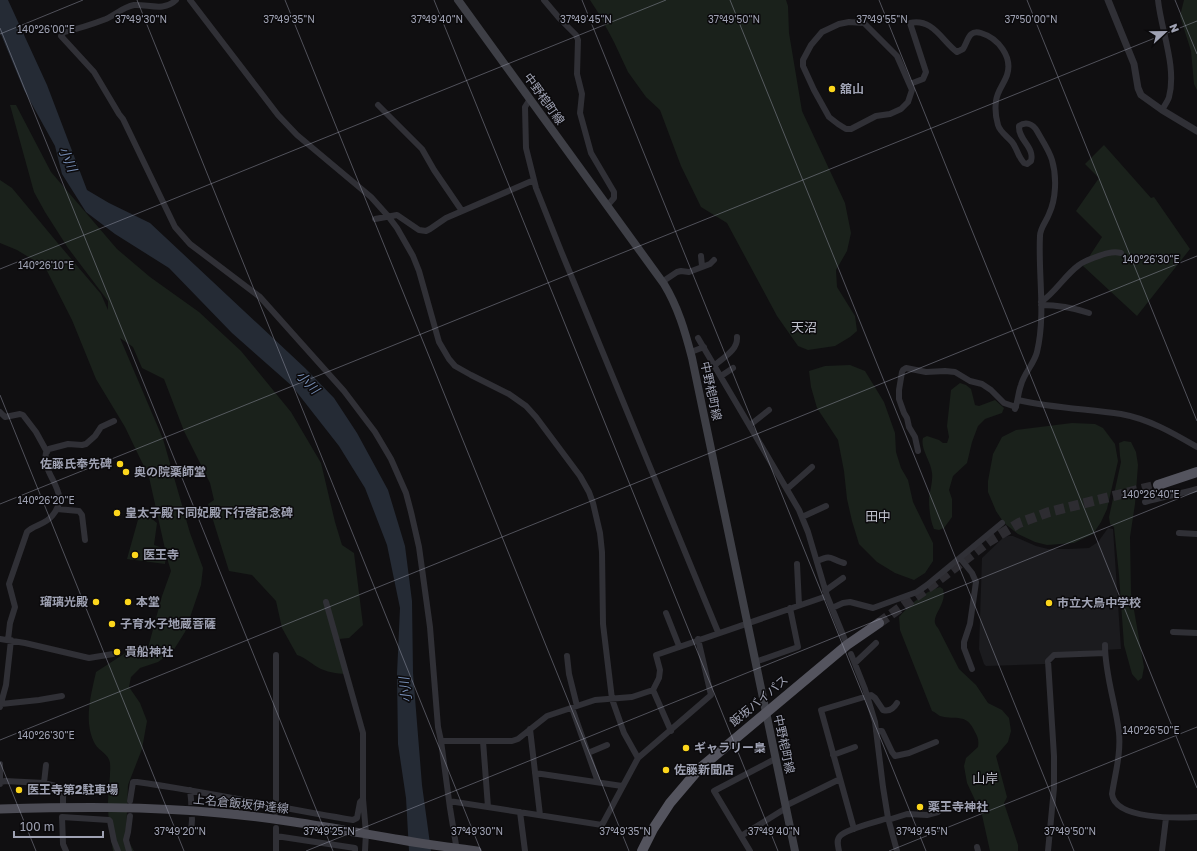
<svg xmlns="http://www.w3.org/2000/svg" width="1197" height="851" viewBox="0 0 1197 851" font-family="'Golos Text','Noto Sans JP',sans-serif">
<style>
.built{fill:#1b1b1e}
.green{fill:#1a211b}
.water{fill:#252b35}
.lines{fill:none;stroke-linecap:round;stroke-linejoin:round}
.minor-tunnel{stroke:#2d2c31;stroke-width:6;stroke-dasharray:6 3;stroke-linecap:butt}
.trunk-tunnel{stroke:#2d2c31;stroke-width:10;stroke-dasharray:10 5;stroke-linecap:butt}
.minor{stroke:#303036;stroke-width:6}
.tertiary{stroke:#303036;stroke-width:7}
.secondary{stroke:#3e3f46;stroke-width:8}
.primary{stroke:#4c4c55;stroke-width:9}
.trunk{stroke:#54545e;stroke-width:10}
.ticks{fill:none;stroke:#9fa2b3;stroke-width:1;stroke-opacity:0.45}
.poi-dot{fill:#fcd61c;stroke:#0b0a0c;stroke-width:1.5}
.labels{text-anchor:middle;stroke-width:3;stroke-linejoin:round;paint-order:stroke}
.poi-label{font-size:12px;font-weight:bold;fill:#9fa2b3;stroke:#0b0a0c;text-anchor:start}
.street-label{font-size:12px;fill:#9fa2b3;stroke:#0b0a0c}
.water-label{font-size:13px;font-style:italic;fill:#738ab1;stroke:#0b0a0c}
.neighbourhood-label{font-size:13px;fill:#c1c2ce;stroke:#0b0a0c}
.ticks-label{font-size:10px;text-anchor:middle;fill:#9fa2b3;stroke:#0b0a0c;stroke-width:3;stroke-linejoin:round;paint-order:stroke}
</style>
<rect width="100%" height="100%" fill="#100f11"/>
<path class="built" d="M1108,528L1113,529L1121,649L1053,653L1045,664L986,666L984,664L979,649L982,558L1004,537L1009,536H1013L1036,546L1048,549H1068L1089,548L1098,542Z"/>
<path class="green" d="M590,0H786L788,6L789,33L802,111L845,203L851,233L847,251L836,270L837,287L855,316L857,331L850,337L835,346L808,350L798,346L777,316L727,223L701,207L681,166L660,110L646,97L628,72L614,42L599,14Z
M1184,0H1197V90L1194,84L1191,51L1180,16Z
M10,105H16L51,172L117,249L150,277L199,312L241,351L291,412L321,463L335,522L342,545L354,553L363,625L349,638L339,639L349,674C340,674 330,673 321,669C312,665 307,658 297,655L282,628L276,601L252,575L229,571L208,504L214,500L210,483L184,431L164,379L142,368L133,347L120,338L163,439L190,533L203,568L201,585L185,632L173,651L158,662L140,668L131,677L129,687L140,703L147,721L142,749L128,785L126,837L134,851H113C110,835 108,819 108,802C108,789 111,776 110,763C109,754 99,751 95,744C83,722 91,695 96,672L127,652L141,651L148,648L162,596L171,571L166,555L165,564L127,559L139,516L146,514L157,523L154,545L165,549L149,477L125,427L96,379L72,320L45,267L17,250L0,243V180L12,188L56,241L101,294L108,310V301L68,248L45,212L34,192Z
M1104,145L1151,198L1154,197L1190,249L1137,316L1083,266L1102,237L1076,211L1099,178L1085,164Z
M850,365L865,371L884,402L895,433L896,452L901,468L908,480L913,502L933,543V561L925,573L914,580L895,573L877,562L859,544L852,521L847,499L844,471L838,440L817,408L811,387L809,371L825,366Z
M960,383L966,385L971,389L975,405L979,406L995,400L1004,408L1002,413L985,419L978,426L972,442L967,463L953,476L949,490L952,499V517L944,528L939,530L934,529C930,520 929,508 929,498C930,490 933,481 932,473C931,461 920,449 923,438L927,436L939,440L943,443H947L949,437L947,426L951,390Z
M1072,423L1095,424L1103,428L1115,444L1118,461L1107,509L1101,522L1093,534L1074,543L1047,545L1035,542L1018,534L1004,523L996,511L988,492V481L993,454L1002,437L1016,430Z
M1124,441L1131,442L1136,452L1138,465L1135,504L1130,537L1131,593L1144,667L1142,678L1138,681L1132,674L1124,645L1119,575L1114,527L1110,524L1109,517L1121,462L1120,456L1119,443Z
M940,587L943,589C948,606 927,617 938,628L959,669L976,685L988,703L1002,710L1009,718L1011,731L1008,742L996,756L1007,797L1004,803L1018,845V851H990L982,815L967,783L964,766L966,758L978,747C979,741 978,737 975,732C966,712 957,721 940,716C938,715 935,712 932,711L900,630L899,617C909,605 925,591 940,587Z"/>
<path class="water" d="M0,0H8L47,85L87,190L109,203L150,223L305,368L334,398L357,433L388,490L405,546L412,601L413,673L422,785L431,851H409L406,798L398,744L397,674L400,608L387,545L365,488L339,446L292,386L232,333L169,268L115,234L86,212L62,174L55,146L24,90L0,32Z"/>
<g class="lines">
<path class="minor-tunnel" d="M191,799L192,820"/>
<path class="trunk-tunnel" d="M879,623L932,585L988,542L1019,523L1049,512L1158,485"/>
<path class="minor" d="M176,0C164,12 148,4 134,5C123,7 115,15 106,19C93,24 77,29 64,32L61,36L94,72L119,114L123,119L175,227L190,244L260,297L344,391L375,432L391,459L406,493L411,512L419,547L430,627L438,727L441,741L450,808L457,851
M190,0L278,115L297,135L371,197L388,216L397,228L413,256L419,271L439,342L449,359L455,366L471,375L509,394L526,406L536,417L580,476L589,492L593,503L600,533L602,552L603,624L612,699L624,733L638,758
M544,0L560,19L576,35L578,40L577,74L582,94L580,113L591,153L614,192V198L607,206
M1158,0C1161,30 1177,67 1169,97C1168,101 1164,106 1162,110
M849,22L864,23L897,56L912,90L908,102L901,109L890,114L876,116L851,129H846L838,124L829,117L814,90L803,66V60L811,45L822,32L839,24Z
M910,84L923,79L926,72L910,23C933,18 942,41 957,52L963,49C968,42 968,29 981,33C998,38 1013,57 1007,75C1004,84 997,91 996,101C995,108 996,118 998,125C1000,132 1007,136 1012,142C1017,148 1018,157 1024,163L1027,164L1031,161C1035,147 1018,140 1019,126C1026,121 1033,124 1037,131C1042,140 1049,150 1052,160C1057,177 1056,199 1049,214C1046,222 1040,228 1040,236C1038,275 1046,314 1037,352C1034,364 1024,373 1021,385C1018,393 1018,401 1015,409
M530,99L525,107L526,148L536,188L561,251L718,632
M378,105L422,149L434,170L462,211
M375,219L397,215L419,230L426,231L430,229L446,218L534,180
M701,256L702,266
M662,282L677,272L681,271L689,272L710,264L714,260
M1041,302C1056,292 1064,276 1079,265C1084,261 1091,259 1096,257C1104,254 1112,251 1121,253
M1041,305C1057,305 1074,308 1089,313
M698,338L799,510L808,532L827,596L845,640
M691,352L704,347
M715,365C724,357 738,350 737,337
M721,376L733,368
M1018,400C1052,408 1087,409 1121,414C1149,419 1173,433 1197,447
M0,412L5,417L20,414L23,415L36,432L47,452
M750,425L769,410
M918,451L915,437L909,427L907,418L904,413L899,399V390L902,372L903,370L906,368L926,372L945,371L955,372L970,381L982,384L991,390L1004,403L1016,407
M787,489L812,467
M1145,502C1163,497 1180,494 1197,489
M57,509L79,511L82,515L85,540
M802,517L826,506
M1179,533L1197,534
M960,558L972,573L976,582L970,624L964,642V648L972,669
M817,561C833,554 829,559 844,563
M797,564L799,605
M825,591L843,578
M326,602L363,733V799L366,833L365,851
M832,608L843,603L850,602L873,608L917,592L927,585L1002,523
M666,613L679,646
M1173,632L1197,633
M0,639L25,643L89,658L113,654
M8,640L10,623L15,607L9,584L27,532C33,525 45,525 52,516C73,492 41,476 46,453L49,449L68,444L82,445L86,444L95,436L101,427L114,421
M1105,645C1105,676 1116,704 1119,733C1121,754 1115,774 1112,794C1115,820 1178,818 1197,817
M851,654L865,689L875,722L883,787L888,818L897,851
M276,655V812
M567,656L569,674L577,706
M755,662L798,647L790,608
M855,663L876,643
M653,690L671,731
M1,704L39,700L62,696
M0,707L6,685L11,640
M572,708L598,782
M530,729L540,815
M876,731H882L892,752L895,756L909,753L936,742
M441,741H512L518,739L547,716L595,700L632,697L653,690L659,678L660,670L656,655L827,596
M483,741L488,807
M588,753L607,745
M833,755L855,747
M0,764V784
M535,773L622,786
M1,782L5,781L44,783L63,788L102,789
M44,783L46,765
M190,790L191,799
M130,801L133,782H137C209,792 280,808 353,820L357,818L360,802L363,799
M449,801L602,825L638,758L711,695L698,639
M785,806L840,779
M63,807V788
M520,812L525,851
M888,820L907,814L927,815L938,812
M854,829L821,710L871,695L875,698L883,710C890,712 894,708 897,703
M191,833L192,820
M276,836L355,848V851
M741,836L786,808
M977,847L978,851
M66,851L63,844L62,817L109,820L110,821L114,841L118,851
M129,851L126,840L128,832L130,816
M276,851V828
M750,851L714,791L775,759
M839,851C838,846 836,840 840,836C848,828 877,822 888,818
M1048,851L1054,788V756L1048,661L1054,655L1105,653
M1162,851L1166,818"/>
<path class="tertiary" d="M1108,0L1134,64L1138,88L1141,95L1162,110L1197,131"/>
<path class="secondary" d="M458,0L664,284C678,307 685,331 692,358L795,851"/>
<path class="primary" d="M0,809C73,807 147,806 220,813C281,818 342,830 402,840C427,845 452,847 477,851"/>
<path class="trunk" d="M1158,485L1197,472
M642,851L653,829L670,803L699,769L847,645L879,623"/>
</g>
<path class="ticks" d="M137,0L481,851M285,0L629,851M434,0L778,851M582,0L926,851M730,0L1074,851M879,0L1197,788M1027,0L1197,421M1175,0L1197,54M0,28L333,851M0,34L83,0M0,269L666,0M0,395L184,851M0,504L1197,21M0,740L1197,256M0,762L36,851M306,851L1197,491M889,851L1197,727"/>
<g class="poi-dot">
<circle cx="832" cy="89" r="4"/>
<circle cx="120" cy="464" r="4"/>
<circle cx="126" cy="472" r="4"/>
<circle cx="117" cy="513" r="4"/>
<circle cx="135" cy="555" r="4"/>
<circle cx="96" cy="602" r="4"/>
<circle cx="128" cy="602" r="4"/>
<circle cx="1049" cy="603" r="4"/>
<circle cx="112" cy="624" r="4"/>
<circle cx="117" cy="652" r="4"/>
<circle cx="686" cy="748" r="4"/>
<circle cx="666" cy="770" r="4"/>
<circle cx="19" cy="790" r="4"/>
<circle cx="920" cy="807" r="4"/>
</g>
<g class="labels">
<g class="poi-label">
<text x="840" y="93">舘山</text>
<text x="112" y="468" text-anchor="end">佐藤氏奉先碑</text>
<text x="134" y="476">奥の院薬師堂</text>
<text x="125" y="517">皇太子殿下同妃殿下行啓記念碑</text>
<text x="143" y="559">医王寺</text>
<text x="88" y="606" text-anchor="end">瑠璃光殿</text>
<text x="136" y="606">本堂</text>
<text x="1057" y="607">市立大鳥中学校</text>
<text x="120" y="628">子育水子地蔵菩薩</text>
<text x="125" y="656">貴船神社</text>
<text x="694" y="752">ギャラリー梟</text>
<text x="674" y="774">佐藤新聞店</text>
<text x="27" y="794">医王寺第2駐車場</text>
<text x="928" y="811">薬王寺神社</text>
</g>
<g class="street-label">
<text transform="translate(544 99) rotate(54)" y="4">中野梍町線</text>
<text transform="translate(711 391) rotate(78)" y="4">中野梍町線</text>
<text transform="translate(759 701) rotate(-40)" y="4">飯坂バイパス</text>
<text transform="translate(784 744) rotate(78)" y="4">中野梍町線</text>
<text transform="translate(241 804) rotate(6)" y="4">上名倉飯坂伊達線</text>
</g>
<g class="water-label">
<text transform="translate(68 159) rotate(66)" y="5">小川</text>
<text transform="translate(308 382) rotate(46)" y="5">小川</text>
<text transform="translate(405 690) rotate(-97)" y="5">小川</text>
</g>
<g class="neighbourhood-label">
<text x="804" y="332">天沼</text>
<text x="878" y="521">田中</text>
<text x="985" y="783">山岸</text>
</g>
</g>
<g class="ticks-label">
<text x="1031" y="23">37°50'00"N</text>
<text x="141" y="23">37°49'30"N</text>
<text x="289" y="23">37°49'35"N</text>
<text x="437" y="23">37°49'40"N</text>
<text x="586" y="23">37°49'45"N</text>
<text x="734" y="23">37°49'50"N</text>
<text x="882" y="23">37°49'55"N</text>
<text x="46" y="33">140°26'00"E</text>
<text x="1151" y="263">140°26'30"E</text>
<text x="46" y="269">140°26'10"E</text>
<text x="1151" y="498">140°26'40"E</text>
<text x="46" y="504">140°26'20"E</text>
<text x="1151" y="734">140°26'50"E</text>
<text x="46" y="739">140°26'30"E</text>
<text x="180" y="835">37°49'20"N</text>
<text x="329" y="835">37°49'25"N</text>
<text x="477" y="835">37°49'30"N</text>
<text x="625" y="835">37°49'35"N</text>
<text x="774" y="835">37°49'40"N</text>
<text x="922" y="835">37°49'45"N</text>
<text x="1070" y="835">37°49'50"N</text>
</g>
<g transform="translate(1165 32) rotate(68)" stroke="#0b0a0c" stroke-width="3" paint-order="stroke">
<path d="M0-3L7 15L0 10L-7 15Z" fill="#9fa2b3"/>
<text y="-6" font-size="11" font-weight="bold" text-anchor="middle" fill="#9fa2b3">N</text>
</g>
<path d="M14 831v6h89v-6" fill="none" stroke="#9fa2b3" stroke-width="2"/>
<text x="20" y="831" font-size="12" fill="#9fa2b3" stroke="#0b0a0c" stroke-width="3" paint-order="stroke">100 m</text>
</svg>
